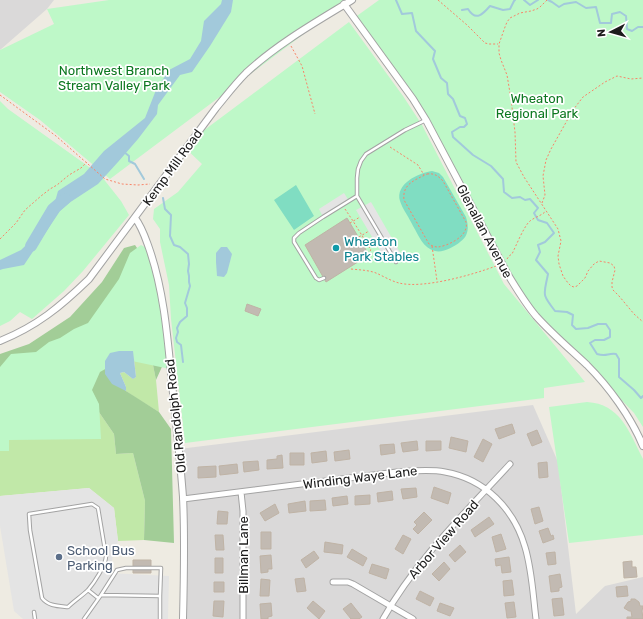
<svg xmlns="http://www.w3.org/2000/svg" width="643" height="619" viewBox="0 0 643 619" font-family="Rubik,sans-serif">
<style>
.residential{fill:#dad9d9}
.grass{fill:#c1e8a8}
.forest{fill:#a2cd97}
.park{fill:#bef8c8}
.pitch{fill:#80ddc2}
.parking{fill:#e4e4e4}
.water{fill:#a2c9db}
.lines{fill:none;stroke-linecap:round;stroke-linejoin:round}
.stream{stroke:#a2c9db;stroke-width:2}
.river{stroke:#a2c9db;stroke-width:12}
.building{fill:#c2bab2;stroke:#bfb3a5}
.service-casing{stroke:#a3a3a3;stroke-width:4.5}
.minor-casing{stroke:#a3a3a3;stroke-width:7}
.tertiary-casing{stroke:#a3a3a3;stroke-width:8}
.path{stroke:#f88569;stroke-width:1;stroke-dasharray:2 2;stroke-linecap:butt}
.service{stroke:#fff;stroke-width:2.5}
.minor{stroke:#fff;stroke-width:5}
.tertiary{stroke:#fff;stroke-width:6}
.culture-dot{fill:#0f9aa8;stroke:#fff;stroke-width:1.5}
.service-dot{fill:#5c6f8a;stroke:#fff;stroke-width:1.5}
.labels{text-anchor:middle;stroke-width:3.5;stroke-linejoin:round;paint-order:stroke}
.park-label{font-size:13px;fill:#0c7820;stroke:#fff}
.street-label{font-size:13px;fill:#1c1c1c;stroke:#fff}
.culture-label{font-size:13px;fill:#0d838f;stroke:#fff;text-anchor:start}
.service-label{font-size:13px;fill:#4e5e75;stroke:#fff;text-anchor:start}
</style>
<rect width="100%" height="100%" fill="#eeebe2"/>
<path class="residential" d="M0,0H54L47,9L0,50Z
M533,405L558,462L576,614L605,586L643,577V619H183L184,576L179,449Z"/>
<path class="grass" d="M105,323H124L125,339L149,345L156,380L159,412L136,398L126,391V387L120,373L124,372L133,379L136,377L133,351H119L110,353L105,361L96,359L80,379L92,402L114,434L116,454L133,453L145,501L144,540L118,541L114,508L89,488L0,496V425L79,409L64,386L66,355L78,331Z"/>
<path class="forest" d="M135,245L148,264L166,358L156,380L149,345L0,424V354L29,344L70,317L102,282L124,248Z
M96,359L126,391L159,412L171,429L174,543L144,540L145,501L133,453L116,454L114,434L92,402L80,379Z"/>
<path class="park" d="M109,0H349L110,179L40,120L0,92V50L54,24L47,9Z
M379,0H643V427L634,413L510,284L427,122L354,18Z
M349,22L403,96L422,125L504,284L585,382L544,388V398L185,443L171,319L169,285L160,242V229L153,219L154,209L178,192L202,164L183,146Z
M0,101L8,109L85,164L102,177L121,201L129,215L83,271L64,291L32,319L20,312L10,321L0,326Z
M141,245L150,250L161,287L170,369L132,361L114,364L100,372L92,390L99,404L101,439L9,440V451H0V367L11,354L36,352L49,342L60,338L74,329L88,323L119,279L130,253Z
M587,402C620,404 629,431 642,457L643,459V535L569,543L549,407Z"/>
<path class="pitch" d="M432,171L439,173L443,177L466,217C469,227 469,236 460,242C454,247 443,253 435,251C423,248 419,236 413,226C410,219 402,208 400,201C395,184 418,173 432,171Z
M296,185L314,216L294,230L274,200Z"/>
<path class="parking" d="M344,193L349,201L323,217L319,209Z
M371,202L401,254L387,262L356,210Z
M89,488L114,508L118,541L108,573L169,576L168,619H23L14,611L0,526V496Z"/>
<path class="water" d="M222,0H233L231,12L210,46L192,72L180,75L158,105L157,114L138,139L118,162L98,184L69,203L60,211L24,265L3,269L0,270V260L21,250L49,223L58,191L84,174L104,151L145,118L156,90L169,70L190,59L201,41L204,21L221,4Z
M221,247H227L232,254L227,273L224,277L217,276L216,262V253Z
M119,351H133L136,377L133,379L124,372L120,373L126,387V391L112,384L105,374V361L110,353Z"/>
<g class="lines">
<path class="stream" d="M396,0L402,14L412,13L416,31L435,51L433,59L441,78L447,83L448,94L453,99L460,116L465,118L467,124L464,127H460L452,132L453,137L473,155L491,166L503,179L504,192L512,198L520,197L525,200L530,199L538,208L534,213L538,220L547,223L554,233L545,242L538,245L540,252L536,260L548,274C544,295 541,293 555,311L567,312L573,315L572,325L576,329L588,328L598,324H606L610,330V337L604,340H595L590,343L597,354C607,357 607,353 616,354L619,359V377L634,390L641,398L643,396
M524,0L530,5L538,0
M548,0L552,2L559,7L564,4L576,2L586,8L596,7L600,23H611L612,14L620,12L626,16L627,29L632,31L638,27H643
M462,10L468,9C476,22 483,14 490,6L503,10L510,9L514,1L515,0
M124,152L129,156V161L135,164L144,179
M163,198L165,209L171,215L170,236L174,245L180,247L188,254L189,264L188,271L189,276V282L190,286L185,303L187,308V316L180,322L177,328L178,332L176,338L177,342L181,345L183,362"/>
<path class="river" d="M31,246L53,209L65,199"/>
</g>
<path class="building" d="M347,218L369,255L326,282L305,245Z
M247,304L261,309L258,316L245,311Z
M512,424L515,433L499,439L495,429Z
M537,430L542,442L532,446L527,434Z
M451,437L468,441L466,452L449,448Z
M483,439L492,444L483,462L474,457Z
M417,441L418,450L403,452L401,443Z
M426,441H441V450L426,451Z
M394,444L395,453L381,455L380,445Z
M349,450L350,459L335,461L334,452Z
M326,451L327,461L312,463L311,453Z
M290,453H304V465H290Z
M282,455L283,468L267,469V460L277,459V456Z
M258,461L259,470L244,472L243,462Z
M547,462L548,477L539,478L538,463Z
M237,464L238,473L220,475L219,466Z
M216,466V477L198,478V467Z
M434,487L451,493L448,504L431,498Z
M416,488L417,497L403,499L401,489Z
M392,491L393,500L378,502L377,493Z
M370,495V504L355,505V496Z
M347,496L348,504L333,506L332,498Z
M325,500L326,510L310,511V501Z
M305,501L306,511L289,513L288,504Z
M275,504L279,513L265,521L260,513Z
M539,507L543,521L535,524L531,509Z
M218,511L228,512L227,524H217Z
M424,512L432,520L418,534L413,529L417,525L414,522Z
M489,517L494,524L475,537L471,530Z
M548,528L551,536L553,535L554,539L543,543L539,531Z
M261,532H271V549H261Z
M501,534L506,549L496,552L492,537Z
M215,535H223L224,550H216Z
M403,535L411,539L403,554L395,549Z
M325,542L343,545L342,554L324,552Z
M460,545L466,552L455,562L449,555Z
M352,549L367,558L363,566L347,557Z
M314,551L319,558L306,568L301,560Z
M555,552L556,564L548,565L546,553Z
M271,555L272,569H268V572L261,573L260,556Z
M509,557L511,572L502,573L501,565L496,566L495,559Z
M215,558H223V573H215Z
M133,560H151V573H133Z
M632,561V567H636L637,577L624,578L623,562Z
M444,562L450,569L439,581L432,574Z
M372,564L389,569L386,579L369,573Z
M560,574L562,587L559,588V591L551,592L549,576Z
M304,578L306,591L297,592L295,579Z
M261,579L270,580L269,596H260Z
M512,580L514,595L504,596L503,581Z
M214,582H224V592H214Z
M627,586L628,596L617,597L616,587Z
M420,591L434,598L430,606L416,599Z
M562,598L564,615L554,616L552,599Z
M631,599H635L639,602L640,606H643L642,611L643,619H627V617H632L631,611H629L624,608L628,602L631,601Z
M214,601H224L223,617L213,616Z
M313,601L325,611L319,619L307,608Z
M514,602L516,617L507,618L505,603Z
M271,603L272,616L268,617V619H261L260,604Z
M351,603L362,617L359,619H351L343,609Z
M440,603L454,608L450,616L437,611Z"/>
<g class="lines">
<g class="service-casing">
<path id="service" d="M396,262L357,196V178L358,169L361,161L366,154L405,130L426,120
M324,278L319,280L316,278L294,242V238L299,233L323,217L357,196
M92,504L98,508L106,556C106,565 94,583 88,590C82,596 74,601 68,607C58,606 48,606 42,598L30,530L29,514Z
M88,590L98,598
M101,595L117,570L126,568H161L160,596
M34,612L35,619
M84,619L101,595L160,596V619"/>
</g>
<g class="minor-casing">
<path id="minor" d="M241,492L243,511V619
M183,499L397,472C413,471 429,469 445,472C485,479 514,509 525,547C532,570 533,595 536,619
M333,582H348L353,584L413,619
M383,619C416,560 465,513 510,464"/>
</g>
<g class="tertiary-casing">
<path id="tertiary" d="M344,4L413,99L426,120L507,273C516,288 525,303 536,316C552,334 570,349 587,365C609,387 631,417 643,446
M135,218C142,227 145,237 149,248C163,288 167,331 171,373C175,415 180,456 183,497C185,538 184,579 183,619
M0,341C37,326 60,307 89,279L216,108C226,96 235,84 246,73C277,44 316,22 352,0"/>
</g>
<path class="path" d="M438,0L467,25L485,43L489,44H498
M547,0L540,7L537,9L531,11L520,13L510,18L507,22L505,27L499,44V53L501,60L507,75L511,99L515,132L516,162L524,177L558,229L561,241L558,256L559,264L563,276L568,283L571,286L574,287L577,286L585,278L588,271L594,264L599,261L610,263L614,266L615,270L612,282V287L613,290L619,296L634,314L643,322
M291,46L302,66L315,114
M0,95L56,136L105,179L122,184L138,185L150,184
M390,147L418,165L424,175
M427,174C435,173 438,176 443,181L466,222C466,224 467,226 466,228C464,238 447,246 438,247C435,247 432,246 429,244L404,200C402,184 415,180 427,174Z
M542,203L545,195L543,176L546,160L551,149L573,110L583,97L605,82L617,76L631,79L643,78
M345,209L353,221L371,250L368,252
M350,223L360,217
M359,237L369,231
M0,239L16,223L25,210L41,196L50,189L57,185L69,175L81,168L87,162
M432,246L437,281
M507,259L509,256L512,254C516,246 524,226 530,221C535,217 541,216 546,211
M351,269C360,270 368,270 376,273C383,276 391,281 399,283C423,289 472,275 496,266"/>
<use href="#service" class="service"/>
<use href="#minor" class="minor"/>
<use href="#tertiary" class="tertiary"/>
</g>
<circle class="culture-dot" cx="336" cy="248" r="4"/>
<circle class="service-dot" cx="59" cy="557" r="4"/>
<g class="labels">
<g class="park-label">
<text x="114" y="75">Northwest Branch<tspan x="114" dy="15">Stream Valley Park</tspan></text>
<text x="537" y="103">Wheaton<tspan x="537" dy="15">Regional Park</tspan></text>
</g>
<g class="street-label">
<text transform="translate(172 167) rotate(-54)" y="5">Kemp Mill Road</text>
<text transform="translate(485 231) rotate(62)" y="5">Glenallan Avenue</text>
<text transform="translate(175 416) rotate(-96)" y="5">Old Randolph Road</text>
<text transform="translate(360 477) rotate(-7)" y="5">Winding Waye Lane</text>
<text transform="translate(443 539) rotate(-49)" y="5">Arbor View Road</text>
<text transform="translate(243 555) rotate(-90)" y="5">Billman Lane</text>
</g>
<g class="culture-label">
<text x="344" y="246">Wheaton<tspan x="344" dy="15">Park Stables</tspan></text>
</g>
<g class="service-label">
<text x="67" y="555">School Bus<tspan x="67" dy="15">Parking</tspan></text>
</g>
</g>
<g transform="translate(611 32) rotate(264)" stroke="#ffffff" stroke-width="3" paint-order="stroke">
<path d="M0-3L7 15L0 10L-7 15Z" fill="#1c1c1c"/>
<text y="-6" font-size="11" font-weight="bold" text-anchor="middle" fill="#1c1c1c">N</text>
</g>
</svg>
